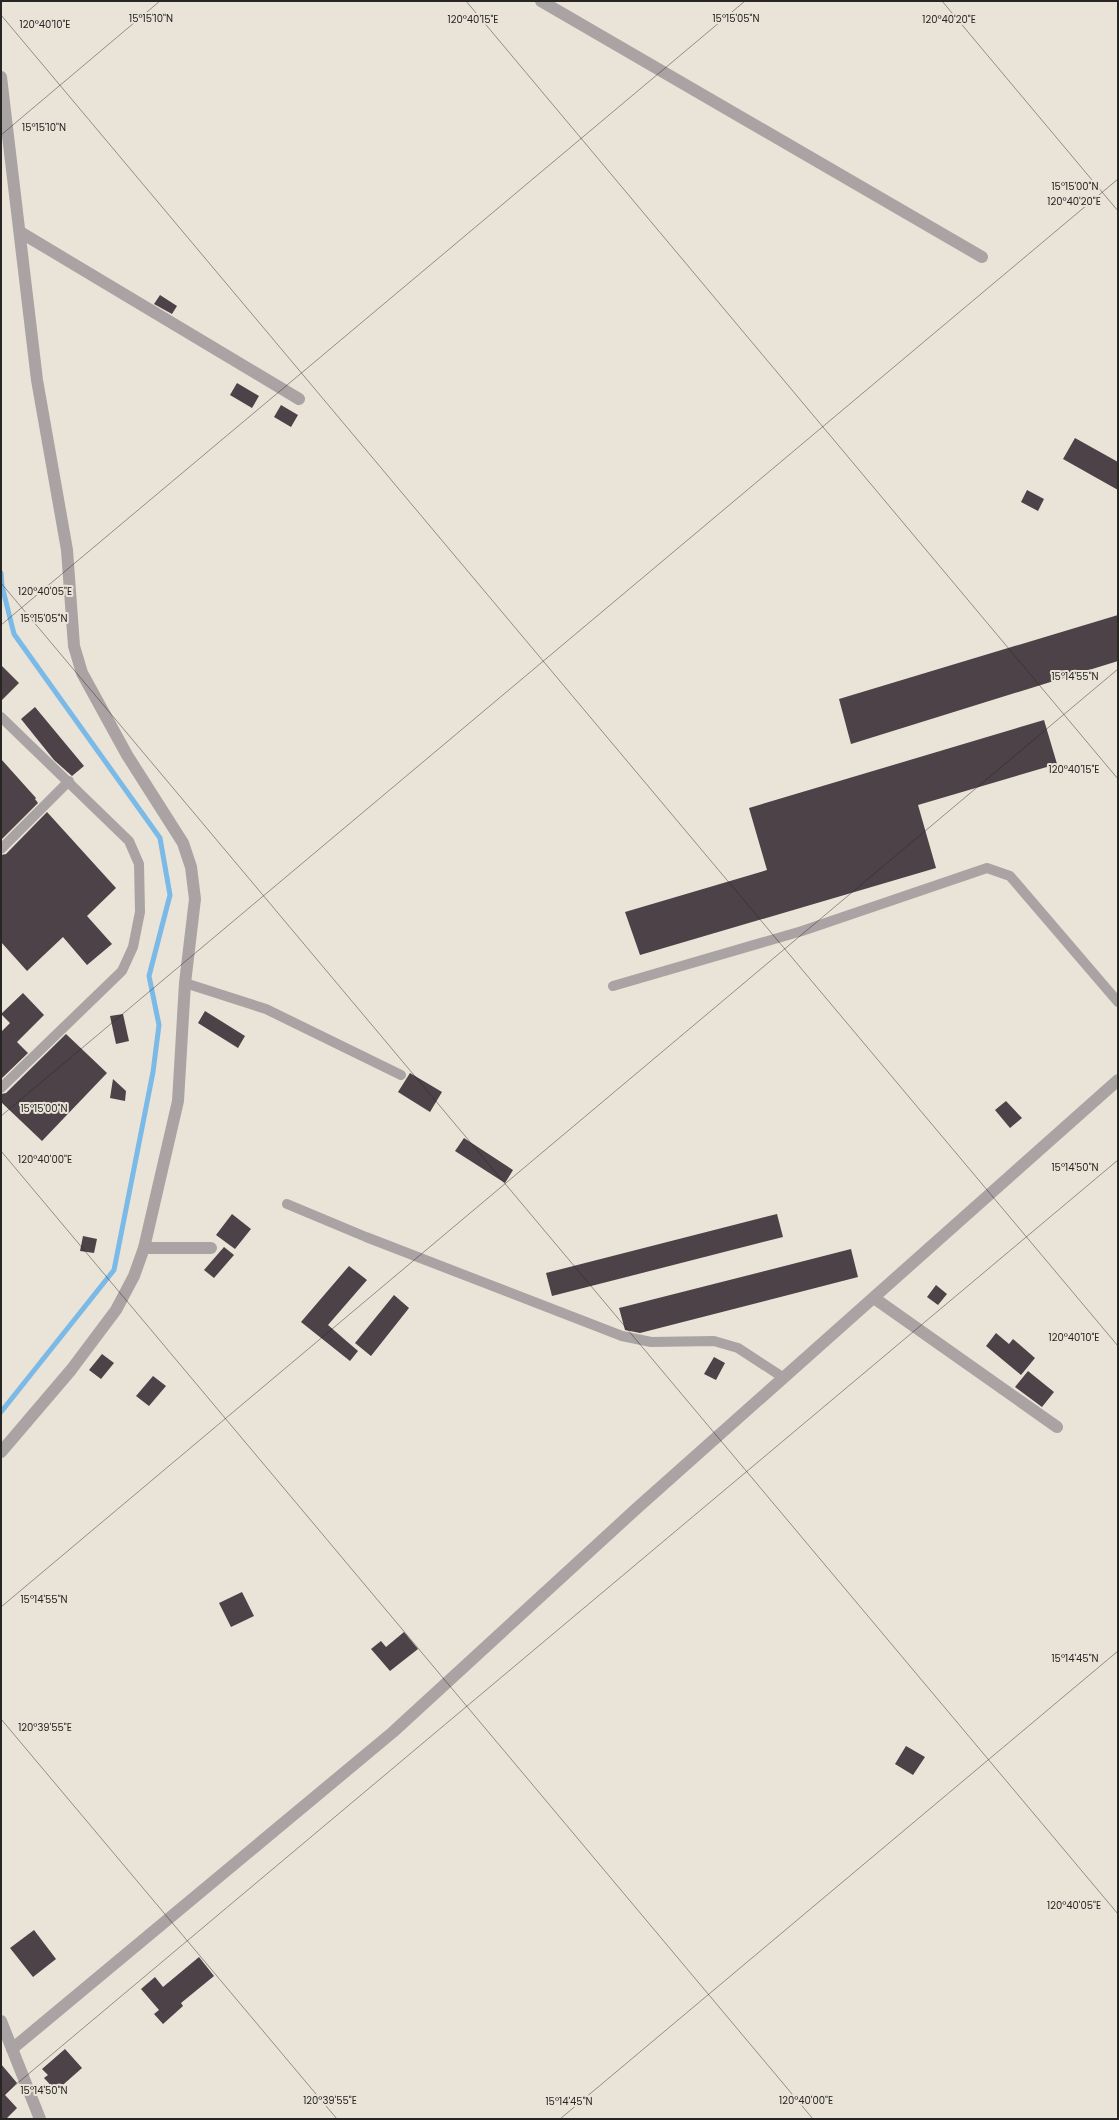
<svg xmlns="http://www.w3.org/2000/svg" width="1119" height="2120" viewBox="0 0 1119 2120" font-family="Poppins,sans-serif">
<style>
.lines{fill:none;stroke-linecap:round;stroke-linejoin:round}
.stream{stroke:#7bb9e7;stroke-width:5}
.building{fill:#4c4247}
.service{stroke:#a9a3a3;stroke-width:10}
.minor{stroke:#a9a3a3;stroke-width:12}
.tertiary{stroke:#a9a3a3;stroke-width:12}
.ticks{fill:none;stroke:#282622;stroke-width:1;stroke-opacity:0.45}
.ticks-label{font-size:10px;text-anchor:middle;fill:#282622;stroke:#e9e3d8;stroke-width:4;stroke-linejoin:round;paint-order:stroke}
</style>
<rect width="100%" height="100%" fill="#e9e3d8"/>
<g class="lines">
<path class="stream" d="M1,573L2,586L14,634L160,838L170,895L149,976L159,1025L153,1072L114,1270L1,1412"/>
</g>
<path class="building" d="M160,295L177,306L172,314L154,304Z
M237,383L259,396L252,408L230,395Z
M281,405L298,415L291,427L274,417Z
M1075,438L1118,462V490L1063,459Z
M1027,490L1044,499L1038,511L1021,502Z
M1118,615V661L851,744L839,699Z
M1,665L19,683L1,701Z
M35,707L84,766L72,776L54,760L21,719Z
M1044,720L1057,764L918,805L936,868L640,955L625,912L767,870L749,808Z
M1,759L36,798L35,799L38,803L1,840Z
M47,812L116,888L87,916L112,944L87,965L63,937L27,971L1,942V855L6,854Z
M23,993L44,1015L17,1042L28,1053L1,1079V1032L10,1023L1,1014Z
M205,1011L245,1036L238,1048L198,1023Z
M123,1014L129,1041L116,1044L110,1016Z
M66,1034L107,1073L42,1141L1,1102V1094L6,1093Z
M410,1073L442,1092L430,1112L398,1092Z
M113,1079L126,1091L125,1101L110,1098Z
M1006,1101L1022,1118L1010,1128L995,1110Z
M464,1138L513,1170L505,1183L455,1151Z
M232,1214L251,1229L235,1249L216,1235Z
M777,1214L783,1237L552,1296L546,1273Z
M83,1236L97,1239L94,1253L80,1251Z
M224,1247L234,1255L214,1278L204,1270Z
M851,1249L858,1277L640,1333L625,1330L619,1308Z
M349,1266L367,1280L328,1325L358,1351L350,1361L301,1322Z
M936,1285L947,1294L938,1305L927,1297Z
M394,1295L409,1308L371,1356L355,1343Z
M996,1333L1009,1344L1013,1339L1035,1358L1021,1375L986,1346Z
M102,1354L114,1363L101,1379L89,1370Z
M714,1357L725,1363L716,1380L704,1374Z
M1028,1371L1054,1392L1042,1407L1015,1387Z
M153,1376L166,1386L149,1406L136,1396Z
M242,1592L254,1616L231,1627L219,1603Z
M404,1632L418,1649L390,1671L371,1649L381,1641L386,1647Z
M906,1746L925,1757L913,1775L895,1764Z
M34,1930L56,1959L33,1977L10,1948Z
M199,1957L214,1976L181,2003L183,2006L163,2024L154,2014L159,2010L141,1989L155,1977L163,1987Z
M65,2049L82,2068L56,2091L44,2078L48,2075L42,2069Z
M1,2064L17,2083L5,2095L17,2108L6,2119H1Z"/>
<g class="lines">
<path class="service" d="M1,717L129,841L139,864L140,912L133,947L122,971L1,1088
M1,849L69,781
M185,983L266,1009L401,1075
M613,986L802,931L987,868L1010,876L1118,1002
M287,1204L366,1237L622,1336L651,1342L714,1341L738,1348L784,1378"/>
<path class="minor" d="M541,1L982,257
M20,232L299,399
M144,1248H211
M874,1298L1057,1427
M12,2049L393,1732L636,1509L1118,1080"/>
<path class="tertiary" d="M1,77L37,380L67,550L74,646L82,673L127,755L183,843L191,867L195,899L185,983L178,1101L144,1248L134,1276L116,1310L71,1370L1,1452
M1,2021L40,2119"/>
</g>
<path class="ticks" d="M466,1L1118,779M942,1L1118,211M1,15L1118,1346M1,135L160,1M1,583L1118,1914M1,625L745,1M1,1116L1118,179M1,1151L813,2119M1,1607L1118,669M1,1719L337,2119M1,2097L1118,1160M560,2119L1118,1651"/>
<g class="ticks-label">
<text x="151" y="22">15°15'10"N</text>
<text x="736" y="22">15°15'05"N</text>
<text x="949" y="23">120°40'20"E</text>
<text x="473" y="23">120°40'15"E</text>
<text x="45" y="28">120°40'10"E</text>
<text x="44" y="131">15°15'10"N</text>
<text x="1075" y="190">15°15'00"N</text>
<text x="1074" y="205">120°40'20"E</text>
<text x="45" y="595">120°40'05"E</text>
<text x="44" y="622">15°15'05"N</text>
<text x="1075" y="680">15°14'55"N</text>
<text x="1074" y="773">120°40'15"E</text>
<text x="44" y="1112">15°15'00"N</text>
<text x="45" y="1163">120°40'00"E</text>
<text x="1075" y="1171">15°14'50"N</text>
<text x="1074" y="1341">120°40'10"E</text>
<text x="44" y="1603">15°14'55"N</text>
<text x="1075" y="1662">15°14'45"N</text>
<text x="45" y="1731">120°39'55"E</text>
<text x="1074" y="1909">120°40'05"E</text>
<text x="44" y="2094">15°14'50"N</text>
<text x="330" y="2104">120°39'55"E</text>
<text x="806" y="2104">120°40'00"E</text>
<text x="569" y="2105">15°14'45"N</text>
</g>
<rect width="1119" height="2120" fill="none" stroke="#282622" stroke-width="4"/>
</svg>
